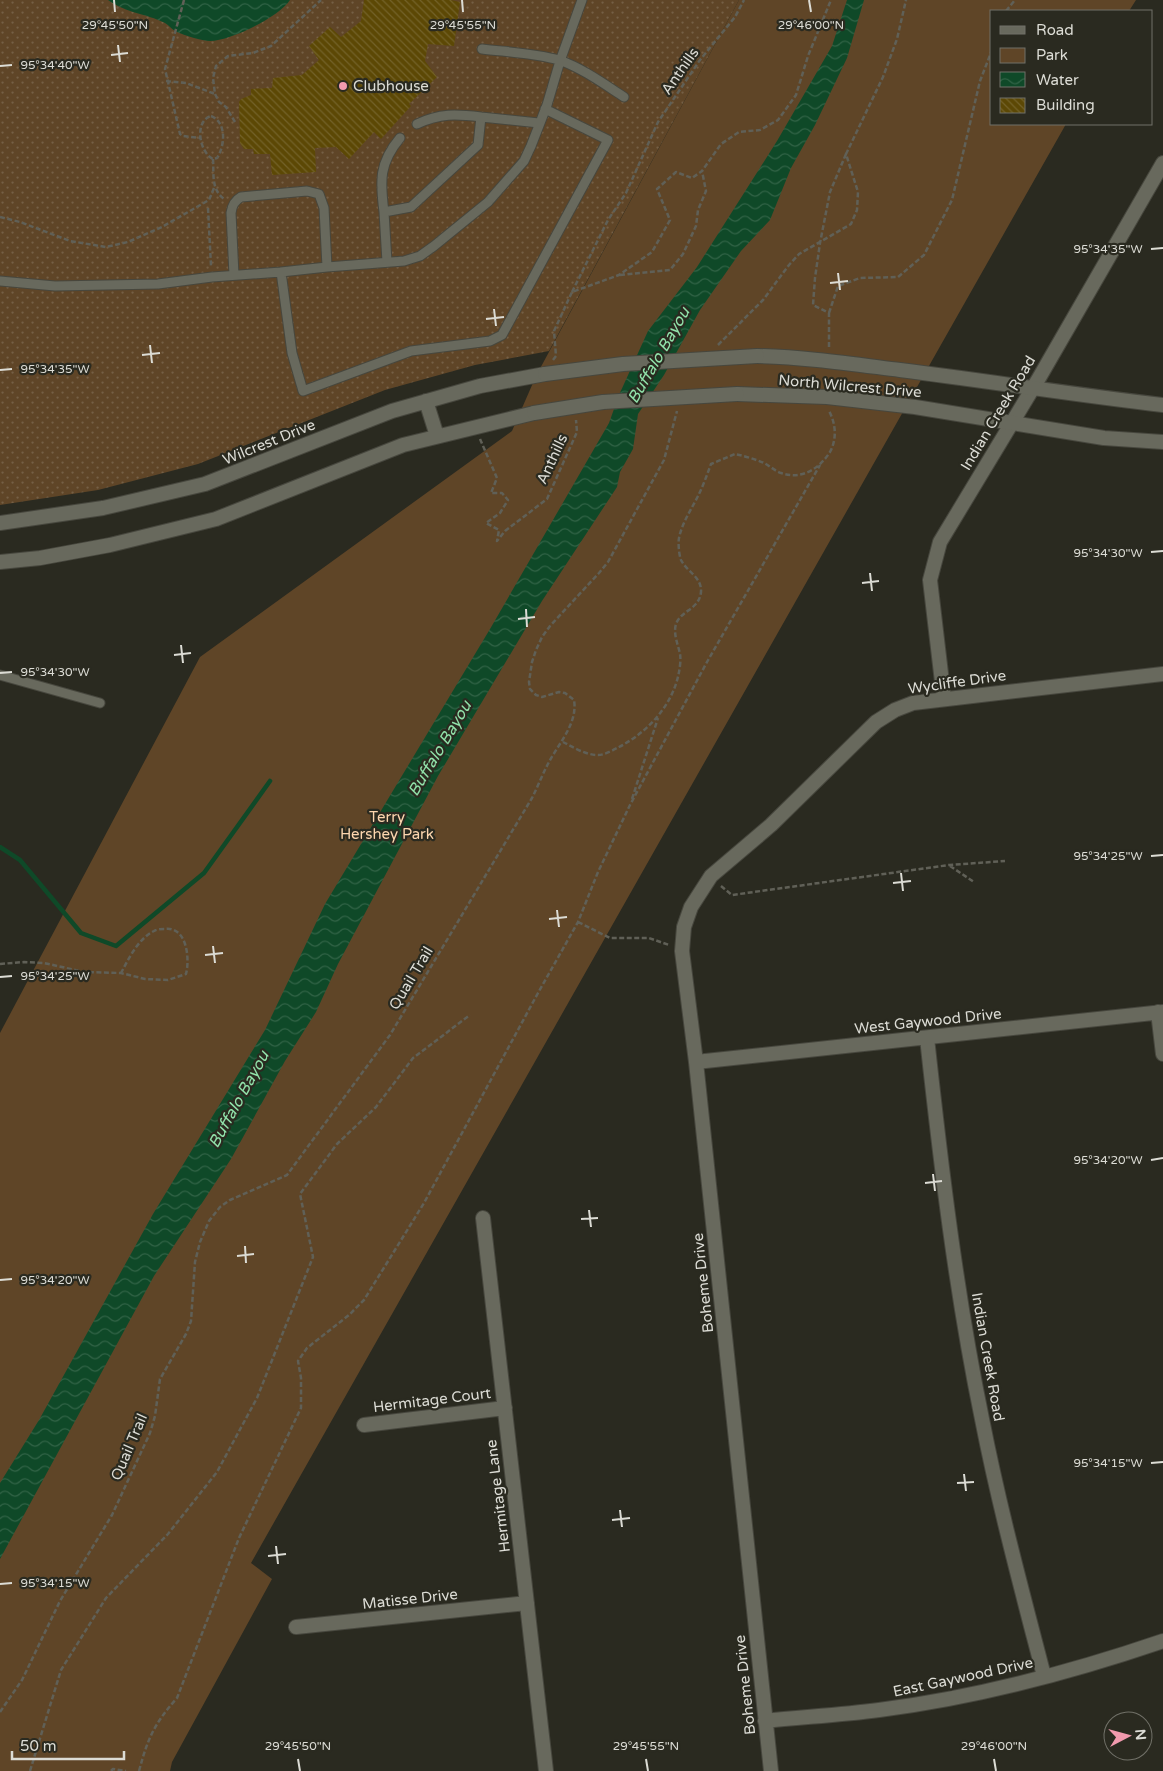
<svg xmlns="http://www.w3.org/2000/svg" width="1163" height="1771" viewBox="0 0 1163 1771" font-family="'Varela Round',sans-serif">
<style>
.grass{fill:url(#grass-dots)}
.park{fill:#5f4527}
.water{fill:url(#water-waves)}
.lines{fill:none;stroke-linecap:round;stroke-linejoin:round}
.stream{stroke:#0f4928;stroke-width:4.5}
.building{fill:url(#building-back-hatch)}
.service-casing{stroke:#47473e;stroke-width:11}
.minor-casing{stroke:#47473e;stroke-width:16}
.secondary-casing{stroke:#47473e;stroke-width:16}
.path{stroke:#606057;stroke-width:2.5;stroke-dasharray:5 2.5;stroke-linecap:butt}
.service{stroke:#68695d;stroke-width:9}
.minor{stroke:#68695d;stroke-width:14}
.secondary{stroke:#68695d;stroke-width:14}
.secondary-bridge-casing{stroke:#47473e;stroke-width:16;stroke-linecap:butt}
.secondary-bridge{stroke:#68695d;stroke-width:14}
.ticks{fill:none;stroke:#dcdcd5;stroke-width:2}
.poi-dot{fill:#f29aae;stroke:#2a2a20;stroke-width:2}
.labels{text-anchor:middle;stroke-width:4.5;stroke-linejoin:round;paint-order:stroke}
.street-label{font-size:15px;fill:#dcdcd5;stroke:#2a2a20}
.poi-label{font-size:15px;fill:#dcdcd5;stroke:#2a2a20;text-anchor:start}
.park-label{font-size:15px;fill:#fcd6ae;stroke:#2a2a20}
.water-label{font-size:16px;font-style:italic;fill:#91e2aa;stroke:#2a2a20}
.ticks-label{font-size:12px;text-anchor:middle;fill:#dcdcd5;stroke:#2a2a20;stroke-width:4.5;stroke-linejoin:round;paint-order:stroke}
</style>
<defs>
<pattern id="grass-dots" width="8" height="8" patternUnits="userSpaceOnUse" patternTransform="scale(1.25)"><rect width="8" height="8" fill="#5f4527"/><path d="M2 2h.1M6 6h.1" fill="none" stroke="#755f45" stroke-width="1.8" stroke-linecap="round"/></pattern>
<pattern id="water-waves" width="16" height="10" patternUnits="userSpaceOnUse" patternTransform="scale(1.25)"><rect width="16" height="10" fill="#0f4928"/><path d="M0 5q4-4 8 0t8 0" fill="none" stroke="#316346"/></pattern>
<pattern id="building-back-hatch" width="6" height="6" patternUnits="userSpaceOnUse" patternTransform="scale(1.25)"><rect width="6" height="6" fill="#5c4805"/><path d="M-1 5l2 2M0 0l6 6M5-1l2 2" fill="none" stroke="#736229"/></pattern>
</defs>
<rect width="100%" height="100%" fill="#2a2a20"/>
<path class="grass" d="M0,0H739L549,351L475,365L385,390L198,464L98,490L0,505Z"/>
<path class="park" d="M739,0H1136L1129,11H992V124H1066L251,1563L272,1579L172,1762L170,1771H0V1033L200,657L512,431L536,376Z"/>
<path class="water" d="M108,0H290C279,17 230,41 210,41C202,41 184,35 177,32C172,30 169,25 165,23C145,13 128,14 108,0Z
M847,0H864L847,58L815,125L791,168L770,220L741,251L700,310L664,375L638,414L633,449L620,472L617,487L542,601L438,776L338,964L316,1012L285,1061L231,1159L154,1276L0,1559V1483L39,1420L153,1214L265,1030L325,904L490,629L609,423L619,395L648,331L697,267L777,141L832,46Z"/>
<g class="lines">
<path class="stream" d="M0,847L20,860L81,933L116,946L204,873L270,781"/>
</g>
<path class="building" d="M364,0H451L460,2L454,46L428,44L425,61L437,77L409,104L411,106L381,139L374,132L349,159L336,147L315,148L316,172L272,175L270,154H254L253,149H244L240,143L239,102L241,99L251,95V89L272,88L273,78L302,75L319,60L309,46L330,27L341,37L361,21Z"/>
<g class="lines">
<g class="service-casing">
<path id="service" d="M482,49C507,52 535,53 559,60C582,68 604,84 624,97
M417,124C440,113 456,114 481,117
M384,212C380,181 379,163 400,138
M387,262L384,212L411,207L478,145L481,117L539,123
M281,272L292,353L303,391L411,351L490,341L502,335L608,140L545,109
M234,275L231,213C232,206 234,201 241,197L307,191L319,194L324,208L327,267
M0,281L55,286L158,284L212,277L281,272L327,267L404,261L420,256L434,246L488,202L524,161L531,146L547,105L560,61L582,0
M0,675L100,703"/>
</g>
<g class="minor-casing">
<path id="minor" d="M944,699L930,580L940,542L1039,378L1163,163
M1158,1012L1163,1054
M927,1038C941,1166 956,1293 982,1419C999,1506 1022,1591 1044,1676
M696,1062L1163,1012
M483,1218L546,1771
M364,1425L505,1408
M296,1627L527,1603
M765,1721C803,1717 841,1715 879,1710C974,1698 1072,1672 1163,1641
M771,1771L696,1062L682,951L684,927L691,907L711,876L771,825L876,722L895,710L913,703L1163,674"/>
</g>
<g class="secondary-casing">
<path id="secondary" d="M757,356C805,357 852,364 900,370C988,381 1075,395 1163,405
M737,394L827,397L915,407L1104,438L1163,442
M426,401L437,436
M0,523L103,508L205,484L392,411L480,386L545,374
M0,562L40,558L110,545L216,519L403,445L534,413"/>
</g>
<path class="path" d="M184,0L165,69L180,134L183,136L200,138
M1006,11L1015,0
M166,81L186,83L215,94
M211,116C227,122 225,146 217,158L213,159C199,152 194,121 211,116Z
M235,122L226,107L219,102L215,94L213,78L216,66L228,56L253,53L271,46L321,0
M213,159C214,175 211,189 224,199
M208,208L211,266
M0,217L20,222L70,241L106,247L128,242L162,227L209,200L214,188
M620,275L670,270L683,254L696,226L698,210L706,191L702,171
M572,292L608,220L626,193L658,122L700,60L735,17L744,0
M829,313L838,286L860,278L898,277L924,255L952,200L980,81L992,50
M718,345L763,300L789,265L799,254L851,224L857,210L858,192L846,154L883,77L897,39L906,0
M829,347V313L813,305L815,278L820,243L830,192L846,154
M553,360L556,356L554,331L572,292L619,275L652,252L670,220L657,189L676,172L692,178L702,171L721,144L739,132L760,130L778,120L796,95L808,56L831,0
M480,439L497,478L491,493H502L508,500L500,513L486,523L499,530L497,541L505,531L547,499L577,432L576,420
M563,742C573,747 585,755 598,755C605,755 613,750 619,747C648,732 673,705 679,672C680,667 681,659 680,654C678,644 673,634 676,624C681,610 699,610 701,592C702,577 687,572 681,560C679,555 678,543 679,538C682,523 691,510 698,496C703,486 707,475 711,464L735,454C744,456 755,459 764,463C770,466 775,471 781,473C802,480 819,469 830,452C837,439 836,424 829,411
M632,799L658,718
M950,866L974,882
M721,886L732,895L949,865L1005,861
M578,922L610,938H649L669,945
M0,964L24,962L44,963L84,972L121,973L145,979L168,980L186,974C190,959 187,926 165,929C162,929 157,929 154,931C138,939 129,958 121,973
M0,1712L22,1680L60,1601L112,1515L150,1433L155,1416L160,1379L186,1334L191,1321L195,1262L200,1242L209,1221L220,1207L230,1200L287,1175L298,1160L390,1035L532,798C538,786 543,773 549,762C559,743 578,723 574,700L565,693L559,692L542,697L536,695L530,689L529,682L532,662L536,650L542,637L550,626L599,573L608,562L664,460L677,411
M30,1771L61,1670L106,1598L168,1534L217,1472L257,1398L313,1257L300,1194L337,1144L376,1107L413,1058L470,1015
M111,1771L113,1769L126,1771
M139,1771C148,1738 154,1724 177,1698L239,1538L301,1408V1378L298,1361L307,1348L349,1315L364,1300L424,1203L538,993L578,922L598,872L630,805L707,662L820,465"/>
<use href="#service" class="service"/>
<use href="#minor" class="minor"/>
<use href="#secondary" class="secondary"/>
<g class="secondary-bridge-casing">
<path id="secondary-bridge" d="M545,374L623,364L757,356
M534,413L603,402L737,394"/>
</g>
<use href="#secondary-bridge" class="secondary-bridge"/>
</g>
<path class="ticks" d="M114,0L115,12M462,0L463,12M809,0L811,12M118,45L120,62M111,55L128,53M0,66L12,65M1151,249L1163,248M838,273L840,290M830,283L848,281M494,309L496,326M486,319L504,317M150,345L152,363M142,355L160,353M0,370L12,369M1151,552L1163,551M870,573L872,591M862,583L879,581M526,609L527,627M518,619L535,617M181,645L183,663M174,655L191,653M0,673L12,672M1151,856L1163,855M901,873L903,891M893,883L911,881M557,910L559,927M549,919L567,917M213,946L215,963M205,955L223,953M0,977L12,976M1151,1160L1163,1158M933,1174L935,1191M925,1183L942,1181M589,1210L591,1227M581,1219L598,1218M245,1246L246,1263M237,1256L254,1254M0,1280L12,1279M1151,1463L1163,1462M964,1474L966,1491M957,1483L974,1482M620,1510L622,1527M612,1520L630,1518M276,1546L278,1564M268,1556L286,1554M0,1584L12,1583M298,1759L300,1771M646,1759L648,1771M994,1759L996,1771"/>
<circle class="poi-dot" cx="343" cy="86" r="5"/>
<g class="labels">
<g class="street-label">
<text transform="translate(680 71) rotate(-55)" y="5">Anthills</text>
<text transform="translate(850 386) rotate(5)" y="5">North Wilcrest Drive</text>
<text transform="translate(998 413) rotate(-59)" y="5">Indian Creek Road</text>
<text transform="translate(269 442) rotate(-22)" y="5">Wilcrest Drive</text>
<text transform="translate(552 459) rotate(-65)" y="5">Anthills</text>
<text transform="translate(957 682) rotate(-8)" y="5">Wycliffe Drive</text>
<text transform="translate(411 978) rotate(-59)" y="5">Quail Trail</text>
<text transform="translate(928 1021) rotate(-6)" y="5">West Gaywood Drive</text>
<text transform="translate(703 1283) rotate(-96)" y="5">Boheme Drive</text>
<text transform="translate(988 1357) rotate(80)" y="5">Indian Creek Road</text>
<text transform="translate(432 1400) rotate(-7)" y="5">Hermitage Court</text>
<text transform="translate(129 1447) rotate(-67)" y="5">Quail Trail</text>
<text transform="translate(498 1496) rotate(-97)" y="5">Hermitage Lane</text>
<text transform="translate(410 1599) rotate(-6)" y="5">Matisse Drive</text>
<text transform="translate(963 1677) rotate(-12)" y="5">East Gaywood Drive</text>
<text transform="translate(745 1685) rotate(-96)" y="5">Boheme Drive</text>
</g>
<g class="poi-label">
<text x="353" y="91">Clubhouse</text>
</g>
<g class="park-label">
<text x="387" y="822">Terry<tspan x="387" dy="17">Hershey Park</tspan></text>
</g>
<g class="water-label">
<text transform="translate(658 355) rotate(-60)" y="6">Buffalo Bayou</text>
<text transform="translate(439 748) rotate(-59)" y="6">Buffalo Bayou</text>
<text transform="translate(238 1099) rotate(-61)" y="6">Buffalo Bayou</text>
</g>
</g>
<g class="ticks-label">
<text x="115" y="29">29°45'50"N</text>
<text x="463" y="29">29°45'55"N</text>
<text x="811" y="29">29°46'00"N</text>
<text x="55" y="69">95°34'40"W</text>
<text x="1108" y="253">95°34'35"W</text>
<text x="55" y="373">95°34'35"W</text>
<text x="1108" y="557">95°34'30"W</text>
<text x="55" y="676">95°34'30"W</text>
<text x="1108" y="860">95°34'25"W</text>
<text x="55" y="980">95°34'25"W</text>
<text x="1108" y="1164">95°34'20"W</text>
<text x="55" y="1284">95°34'20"W</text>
<text x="1108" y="1467">95°34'15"W</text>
<text x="55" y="1587">95°34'15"W</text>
<text x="298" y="1750">29°45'50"N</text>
<text x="646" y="1750">29°45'55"N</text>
<text x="994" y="1750">29°46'00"N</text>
</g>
<rect x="990" y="10" width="162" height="115" fill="#2a2a20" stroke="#717168"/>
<rect x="1000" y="26" width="25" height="8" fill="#68695d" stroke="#717168"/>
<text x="1036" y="35" font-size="15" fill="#dcdcd5">Road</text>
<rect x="1000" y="48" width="25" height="15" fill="#5f4527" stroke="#717168"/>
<text x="1036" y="60" font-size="15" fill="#dcdcd5">Park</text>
<rect x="1000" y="72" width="25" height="15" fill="url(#water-waves)" stroke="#717168"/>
<text x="1036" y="85" font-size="15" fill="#dcdcd5">Water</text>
<rect x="1000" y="98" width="25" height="15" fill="url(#building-back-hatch)" stroke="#717168"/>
<text x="1036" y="110" font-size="15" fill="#dcdcd5">Building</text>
<g transform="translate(1128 1736) rotate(84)"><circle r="24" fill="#2a2a20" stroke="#717168"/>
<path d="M0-4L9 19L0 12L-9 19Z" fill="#f29aae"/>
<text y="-8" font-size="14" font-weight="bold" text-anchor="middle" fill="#dcdcd5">N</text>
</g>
<path d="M12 1751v8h112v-8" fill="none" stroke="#dcdcd5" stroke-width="2.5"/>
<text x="20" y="1751" font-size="15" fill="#dcdcd5" stroke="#2a2a20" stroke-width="4" paint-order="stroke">50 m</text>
</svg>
